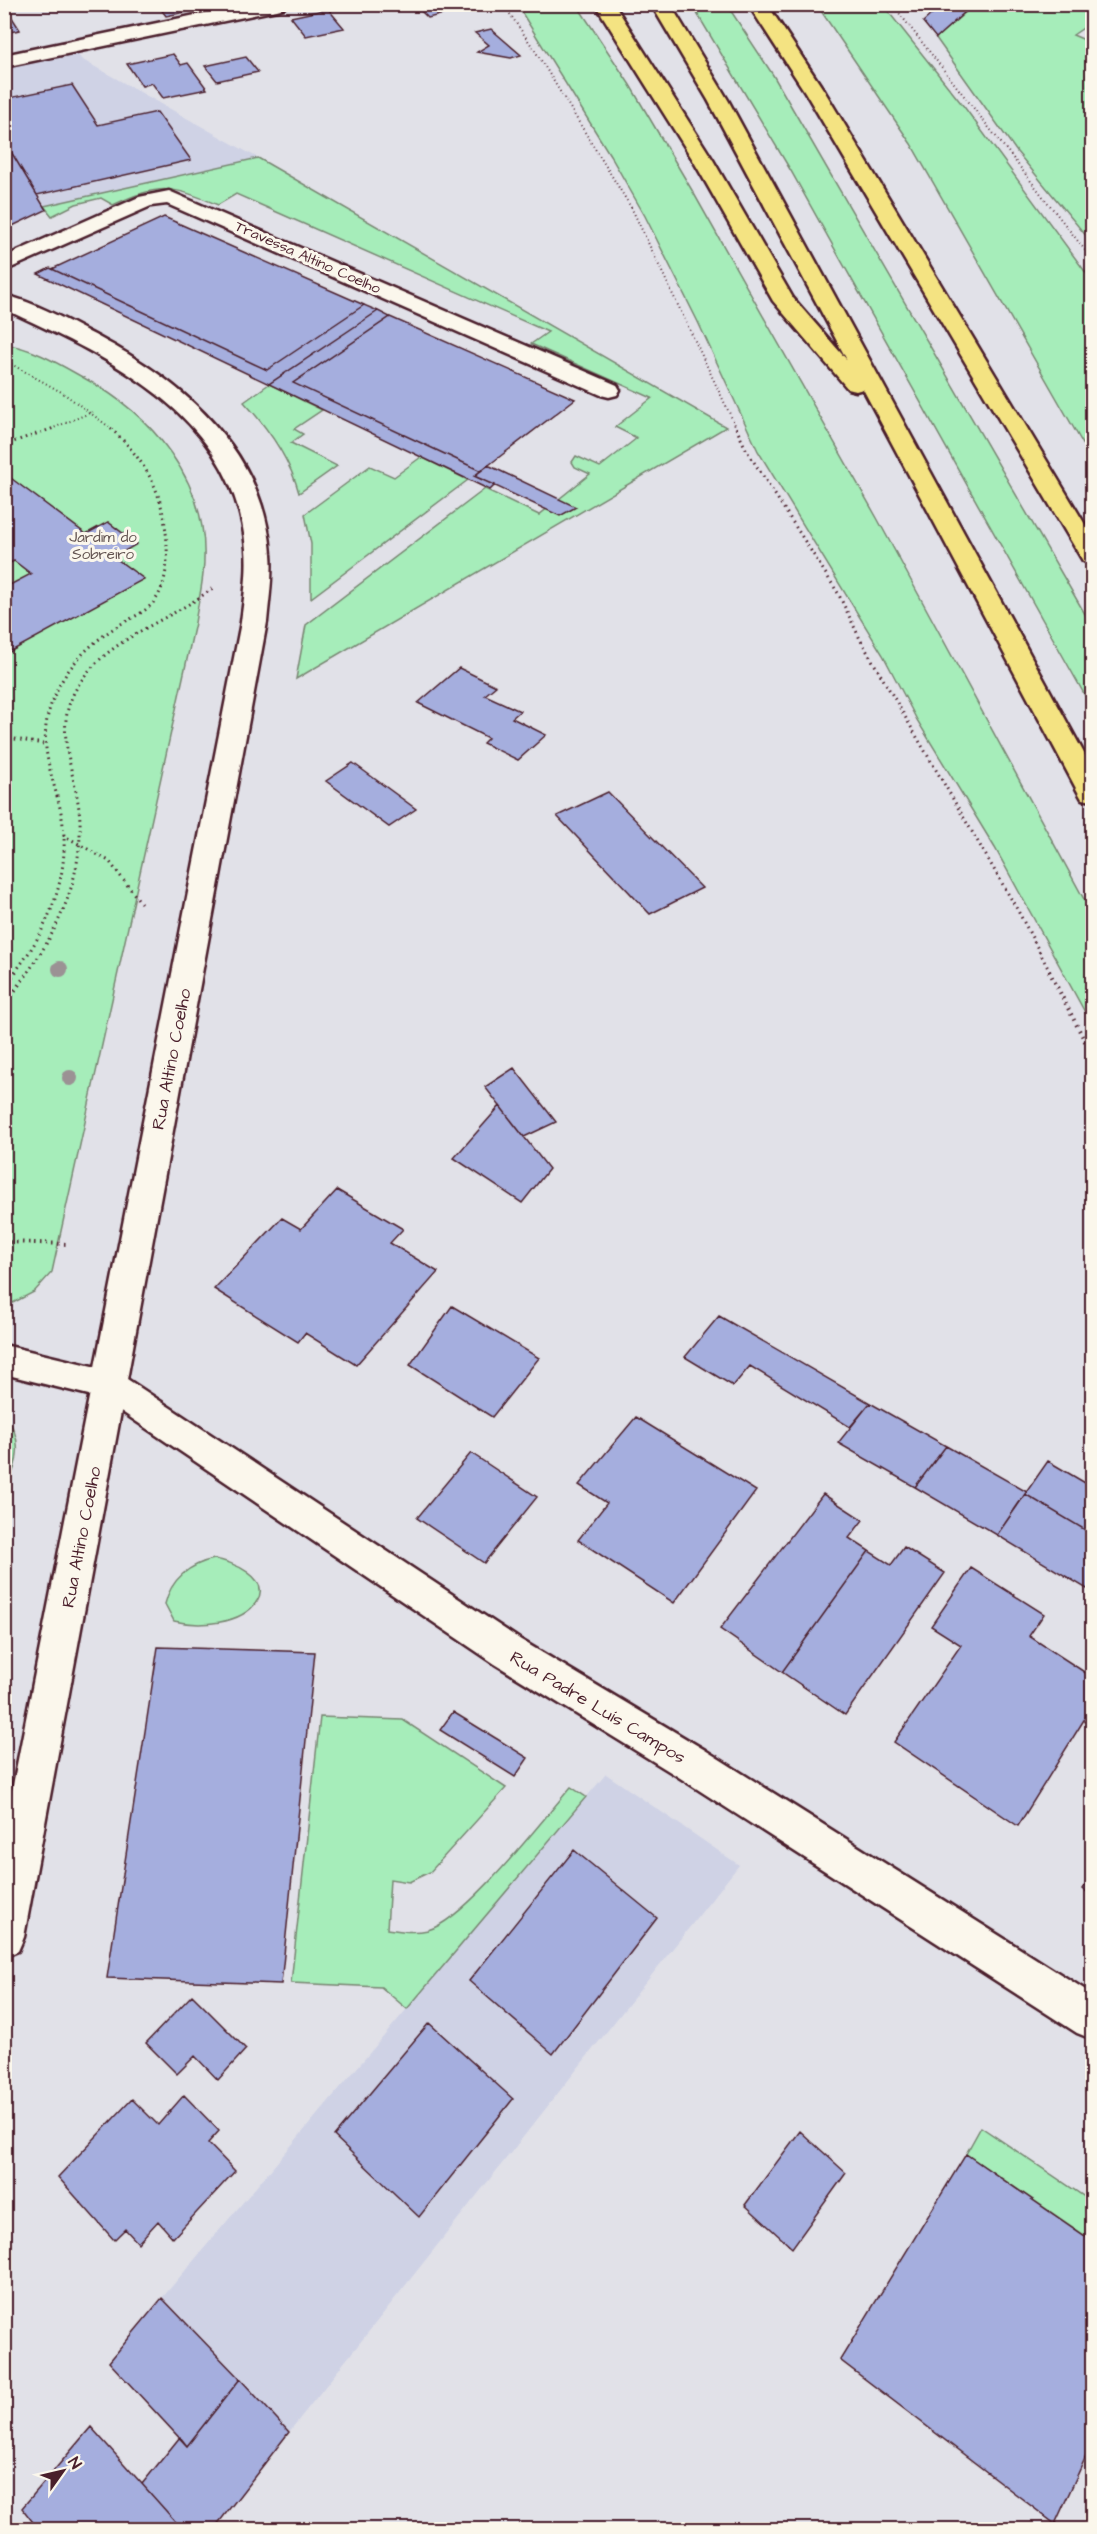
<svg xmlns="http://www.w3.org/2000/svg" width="1097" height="2534" viewBox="0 0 1097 2534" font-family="'Architects Daughter',sans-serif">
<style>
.built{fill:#cfd2e5}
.green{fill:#a6edba;stroke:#788672;stroke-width:1.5}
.building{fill:#a5aede;stroke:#4a1f2b;stroke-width:1.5}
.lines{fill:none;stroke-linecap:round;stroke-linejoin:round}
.minor-casing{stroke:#4a1f2b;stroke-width:5}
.tertiary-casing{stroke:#4a1f2b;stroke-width:5}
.secondary-casing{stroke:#4a1f2b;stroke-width:5}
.motorway-casing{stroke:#4a1f2b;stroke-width:5}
.path-far2{stroke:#4a1f2b;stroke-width:2;stroke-dasharray:1 3;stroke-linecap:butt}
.path-far1{stroke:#4a1f2b;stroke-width:3;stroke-dasharray:1.5 4;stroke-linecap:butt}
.path{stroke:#4a1f2b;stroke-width:4;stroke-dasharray:1.5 4.5;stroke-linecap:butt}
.minor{fill:#fbf7ec;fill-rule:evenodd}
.tertiary{fill:#fbf7ec;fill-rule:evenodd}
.secondary{fill:#fbf7ec;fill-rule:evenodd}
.motorway{fill:#f4e382;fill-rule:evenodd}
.tree{fill:#9b9294}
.labels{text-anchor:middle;stroke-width:6;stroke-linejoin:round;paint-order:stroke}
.far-street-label{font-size:15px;fill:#4a1f2b;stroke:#fbf7ec}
.far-park-label{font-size:15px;fill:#61524f;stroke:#fbf7ec}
.street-label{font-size:18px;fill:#4a1f2b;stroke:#fbf7ec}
</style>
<rect width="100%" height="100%" fill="#e1e1e8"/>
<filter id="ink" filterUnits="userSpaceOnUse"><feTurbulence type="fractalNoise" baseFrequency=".0167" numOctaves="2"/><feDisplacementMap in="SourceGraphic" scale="12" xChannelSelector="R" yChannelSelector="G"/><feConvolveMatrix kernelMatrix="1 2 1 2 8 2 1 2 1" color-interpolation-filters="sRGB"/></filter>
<g filter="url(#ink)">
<path class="built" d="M73,46L81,59L258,158L44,206L5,140V60Z
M606,1774L739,1865L289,2432L162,2298Z"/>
<path class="green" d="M517,5H577L630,85L693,192L877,518L1092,914V1025L995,848L917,720L883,655L758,451L698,322L645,216L610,155Z
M692,5H727L773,75L1092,626V708L791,171Z
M817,5H883L965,108L1092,281V460L911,144Z
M974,5H1092V22L1073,35L1092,43V243L1017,152L936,38Z
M258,158L726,427L296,679L306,625L485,489L539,515L590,474L575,467L572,462L576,456L600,467L637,438L615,427L652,398L531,344L548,332L236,194L218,205C172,185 159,184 113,205L101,198L76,204L52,216L44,206Z
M4,344C33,348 59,364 84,378C151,414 207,480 204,559C204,581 198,602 195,623L52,1272L34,1292L5,1307Z
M269,384L322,410L294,429L303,434L291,443L337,466L299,493C290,459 267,427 244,402Z
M421,457L468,480L311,598V544L305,514L370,466L394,477Z
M5,1416C23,1437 20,1464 5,1486Z
M214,1559C231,1561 272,1578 257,1601C242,1625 198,1627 174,1621L165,1604C171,1579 190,1564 214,1559Z
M320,1717L403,1720L506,1788L430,1872L409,1882L390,1879L387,1929C401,1931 414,1933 428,1930C467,1919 542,1820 571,1787L586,1797L407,2009L381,1987L291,1983Z
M981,2127L1092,2202V2234L1090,2239L966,2154Z"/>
<path class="building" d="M157,4H214L215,6L166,16Z
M414,4H464L468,8L428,18Z
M943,4H974L936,38L923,22Z
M4,5L20,30L4,33Z
M328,9L344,28L306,36L291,17Z
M491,29L521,55L511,58L477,52L489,45L475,33Z
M173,54L181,65L188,63L207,89L163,98L152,83L142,86L127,64Z
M246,57L258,72L217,81L205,66Z
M72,85L98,125L157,112L191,160L37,195L4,140V99Z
M4,140L46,210L4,230Z
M164,217L364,305L267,370L52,269Z
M50,268L267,370L364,305L378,311L269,384L38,274Z
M378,311L390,317L293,383L481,471L474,476L495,485L490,490L269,384Z
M390,317L575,399L481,471L293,383Z
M488,465L576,507L560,516L474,476Z
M4,473L86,534L108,522L137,544L114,557L144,579L4,655V588L31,574L14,561L4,566Z
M459,668L496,686L485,695L520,711L512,718L546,735L518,760L483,743L488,738L418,703Z
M353,763L416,809L389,827L326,781Z
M608,792L702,888L650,914L557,816Z
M514,1068L556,1122L524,1137L485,1087Z
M500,1106L549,1169L522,1203L454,1158Z
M337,1190L403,1229L390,1243L438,1272L356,1365L305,1333L298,1342L214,1289L282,1218L301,1229Z
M452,1306L539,1358L492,1417L410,1365Z
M719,1316L870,1403L850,1427L750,1366L733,1386L685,1357Z
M870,1403L946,1446L915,1487L838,1443Z
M636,1417L756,1491L674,1603L578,1540L607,1503L579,1485Z
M946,1446L1027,1492L997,1535L915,1487Z
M471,1453L537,1497L484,1563L417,1518Z
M1048,1461L1092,1487V1534L1025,1494Z
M823,1494L863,1520L849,1538L869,1551L782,1672L720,1629Z
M1025,1494L1092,1534V1592L997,1535Z
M904,1547L945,1573L845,1715L782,1672L869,1551L891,1565Z
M971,1568L1044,1614L1029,1636L1092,1677V1707L1018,1826L894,1742L961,1645L931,1626Z
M158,1647L315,1652L281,1984L107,1978Z
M453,1712L528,1758L515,1777L440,1730Z
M574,1850L657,1918L553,2054L469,1981Z
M1092,1872V1896L1083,1889Z
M192,1995L246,2049L218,2080L195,2056L177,2074L146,2043Z
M429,2023L513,2099L419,2217L334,2136Z
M184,2095L219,2131L208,2143L235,2171L173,2238L158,2221L138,2243L125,2229L114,2240L58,2177L132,2099L158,2125Z
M800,2131L846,2173L792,2248L745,2205Z
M966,2154L1092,2241V2457L1087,2454L1055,2524L840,2360Z
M162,2298L240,2379L187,2446L109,2362Z
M240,2379L289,2432L213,2530H183L142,2484L180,2437L187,2446Z
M91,2427L142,2484L183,2530H39L22,2508Z"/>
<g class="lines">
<g class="minor-casing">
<path id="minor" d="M169,191L617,385L620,390L617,395L609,397L601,395L167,204L151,206L4,271V257L139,197Z
M4,1345L109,1370L121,1375L126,1385L121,1395L109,1400L4,1374Z"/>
</g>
<g class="tertiary-casing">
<path id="tertiary" d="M109,1370L121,1375L521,1640L705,1750L1092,1994V2039L1077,2033L677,1776L495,1664L97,1395L92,1385L97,1375Z"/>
</g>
<g class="secondary-casing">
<path id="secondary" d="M248,4H286L284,8L277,10L4,67V55Z
M4,295C35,302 72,323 100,338C184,383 264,451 271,554C273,576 269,599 267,622L24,1937L18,1951L4,1957V1831L241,622C244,598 248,573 246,549C234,415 112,359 4,309Z"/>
</g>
<g class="motorway-casing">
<path id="motorway" d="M595,4H614L713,160L793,298L847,360L708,100L651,4H670L728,100L1092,768V801L1082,799L1078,792L863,389L856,391L848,389L773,301L693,160Z
M748,4H767L825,92L1092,536V564L1083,561L1080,556L805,92Z"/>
</g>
<path class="path-far2" d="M503,4L534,49L632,209L737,429
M892,4L1092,259
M4,360L63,393L112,429
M51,429L92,412"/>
<path class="path-far1" d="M736,428L747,451L838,593L861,641L1017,909L1050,972
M4,445L54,428
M4,737L43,744
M63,835L109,861L141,903
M15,972C51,926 74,867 60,808C53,778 41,751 47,719C56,677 84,647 119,625C131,618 144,613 153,603C176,576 167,514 154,485C144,464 128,443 110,428
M28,972C60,927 82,877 80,821C78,773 49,730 79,684C110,636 171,621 214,587"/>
<path class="path" d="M1049,971L1092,1055
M4,986L16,971
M4,1005L29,971
M4,1242L69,1244"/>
<use href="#minor" class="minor"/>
<use href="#tertiary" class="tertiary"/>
<use href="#secondary" class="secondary"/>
<use href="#motorway" class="motorway"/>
</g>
<g class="tree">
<circle cx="60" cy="969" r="8"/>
<circle cx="70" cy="1078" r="8"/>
</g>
</g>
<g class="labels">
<g class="far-street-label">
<text transform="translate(308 257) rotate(24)" y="5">Travessa Altino Coelho</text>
</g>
<g class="far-park-label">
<text x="103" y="542">Jardim do<tspan x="103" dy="17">Sobreiro</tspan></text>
</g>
<g class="street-label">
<text transform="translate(171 1059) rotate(-79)" y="6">Rua Altino Coelho</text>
<text transform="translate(81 1537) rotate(-79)" y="6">Rua Altino Coelho</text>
<text transform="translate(598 1707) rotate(31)" y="6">Rua Padre Luís Campos</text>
</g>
</g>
<rect width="1097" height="2534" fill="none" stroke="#fbf7ec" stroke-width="24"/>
<rect x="12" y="12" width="1073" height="2510" fill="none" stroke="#4a1f2b" stroke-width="2" filter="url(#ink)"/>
<g transform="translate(63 2471) rotate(56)" stroke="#fbf7ec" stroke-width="4.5" paint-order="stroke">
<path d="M0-4.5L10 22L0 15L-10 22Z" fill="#4a1f2b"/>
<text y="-9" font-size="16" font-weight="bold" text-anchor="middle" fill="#4a1f2b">N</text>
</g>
</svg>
